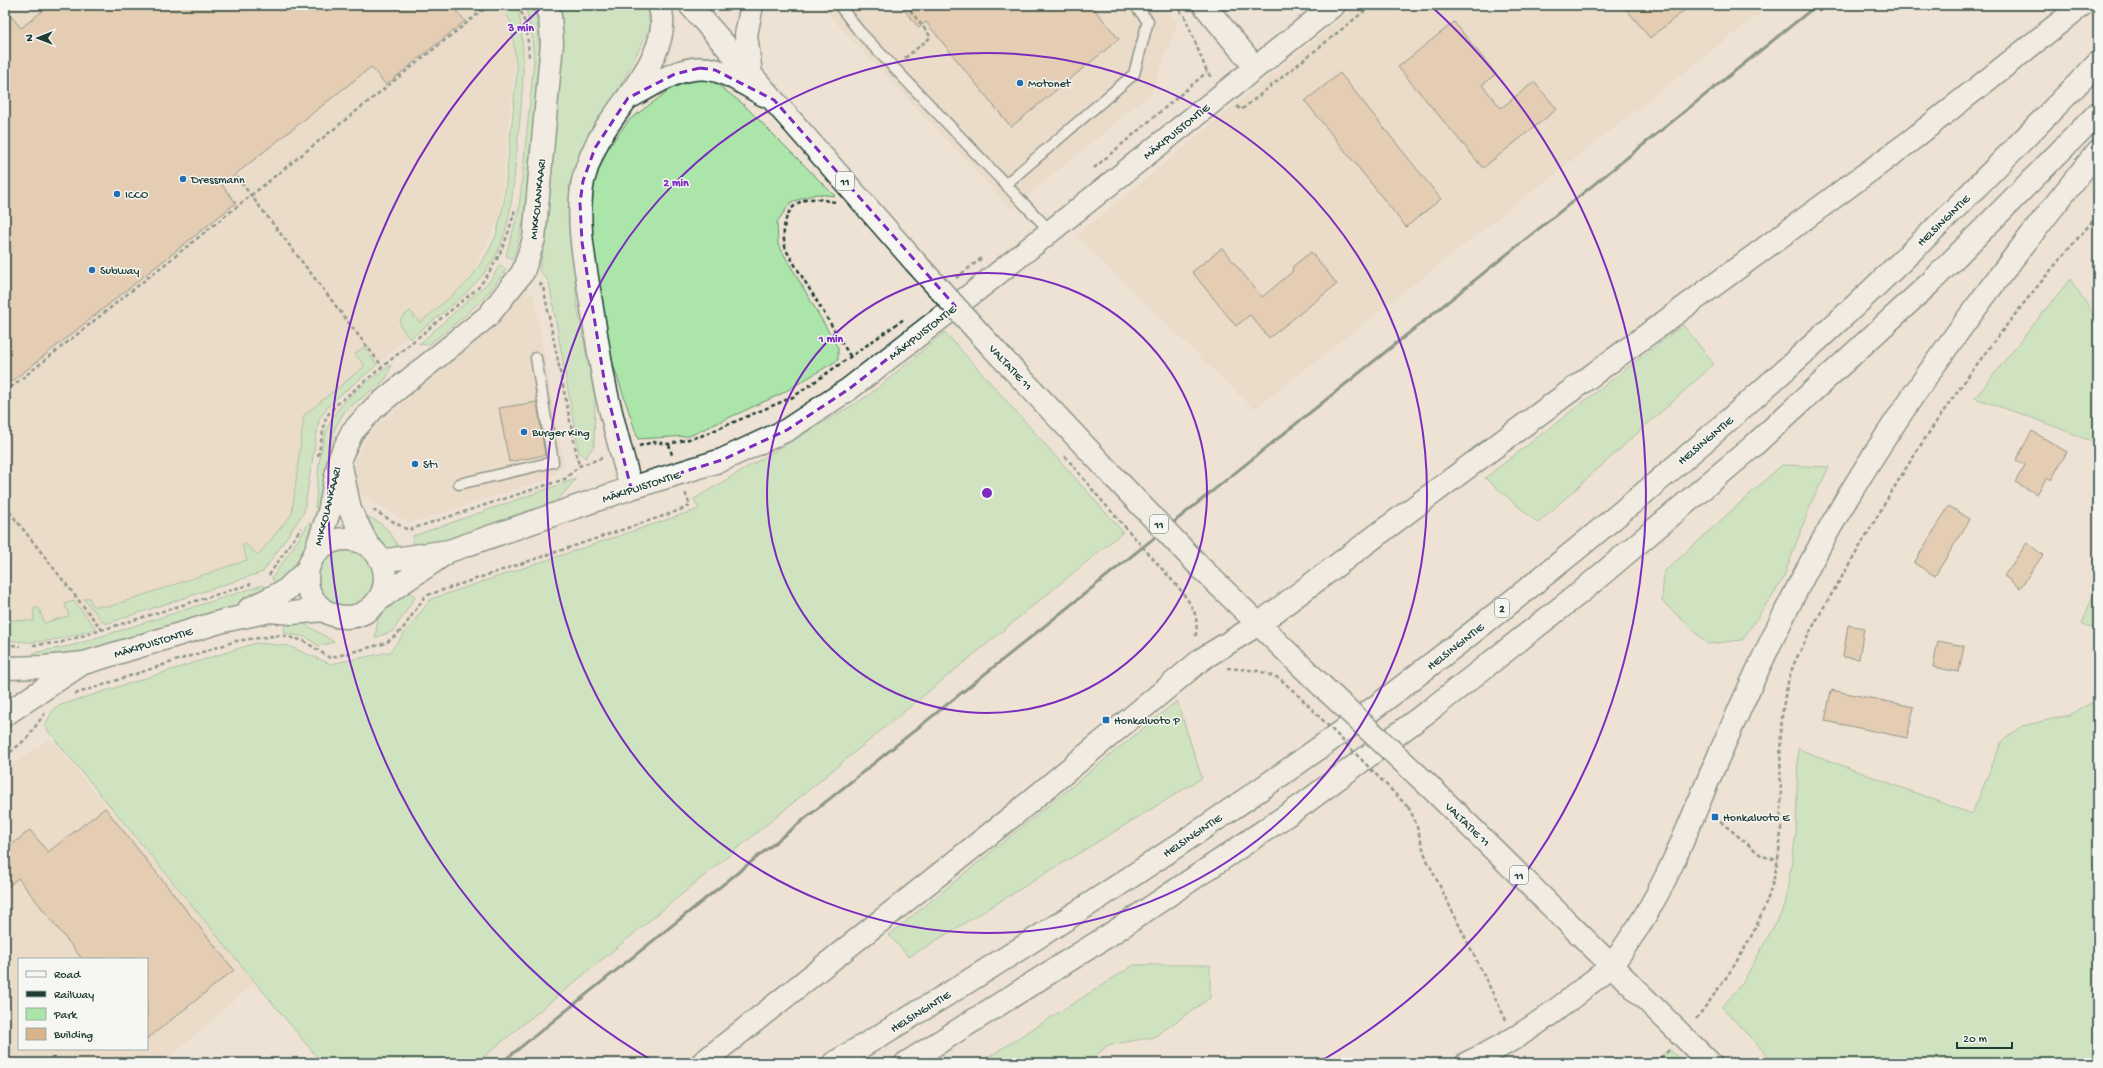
<svg xmlns="http://www.w3.org/2000/svg" width="2103" height="1068" viewBox="0 0 2103 1068" font-family="'Gochi Hand',sans-serif">
<style>
.built{fill:#e7d4bd;fill-rule:evenodd}
.green{fill:#abe5a9;stroke:#65916e}
.building{fill:#d9b38a;stroke:#1f3d34}
.lines{fill:none;stroke-linecap:round;stroke-linejoin:round}
.service-casing{stroke:#1f3d34;stroke-width:13}
.tertiary-casing{stroke:#1f3d34;stroke-width:25}
.trunk-casing{stroke:#1f3d34;stroke-width:25}
.path{stroke:#1f3d34;stroke-width:2.5;stroke-dasharray:4 3;stroke-linecap:butt}
.service{stroke:#f6f6f2;stroke-width:10}
.tertiary{stroke:#f6f6f2;stroke-width:22}
.trunk{stroke:#f6f6f2;stroke-width:22}
.rail{stroke:#1f3d34;stroke-width:3}
.trunk-bridge-casing{stroke:#1f3d34;stroke-width:25;stroke-linecap:butt}
.path-bridge{stroke:#1f3d34;stroke-width:2.5;stroke-dasharray:4 3;stroke-linecap:butt}
.trunk-bridge{stroke:#f6f6f2;stroke-width:22}
.marked{fill:none;stroke:#7b2cbf;stroke-width:3;stroke-dasharray:8 5;stroke-linejoin:round}
.ring{fill:none;stroke:#7b2cbf;stroke-width:2}
.poi-dot{fill:#1f6fb2;stroke:#f6f6f2;stroke-width:1.5}
.labels{text-anchor:middle;stroke-width:3;stroke-linejoin:round;paint-order:stroke}
.shield{fill:#f6f6f2;stroke:#60746d;stroke-width:1}
.shield-label{font-size:11px;font-weight:bold;fill:#1f3d34}
.poi-label{font-size:12px;fill:#1f3d34;stroke:#f6f6f2;text-anchor:start}
.street-label{font-size:12px;fill:#1f3d34;stroke:#f6f6f2}
.centre{fill:#7b2cbf;stroke:#f6f6f2;stroke-width:2}
.ring-label{font-size:12px;text-anchor:middle;font-weight:bold;fill:#7b2cbf;stroke:#f6f6f2;stroke-width:3;stroke-linejoin:round;paint-order:stroke}
</style>
<rect width="100%" height="100%" fill="#ede2d3"/>
<filter id="ink" filterUnits="userSpaceOnUse"><feTurbulence type="fractalNoise" baseFrequency=".025" numOctaves="2"/><feDisplacementMap in="SourceGraphic" scale="8" xChannelSelector="R" yChannelSelector="G"/><feConvolveMatrix kernelMatrix="1 2 1 2 8 2 1 2 1" color-interpolation-filters="sRGB"/></filter>
<g filter="url(#ink)">
<path class="built" d="M5,5H506L515,59L499,218L469,280L376,366L332,402L319,419L304,512L263,572L58,639L5,638Z
M820,5H1163L1177,23L1151,93L1011,209Z
M1357,5H1770L1254,409L1076,236Z
M521,287L533,294L564,465L550,478L410,523L355,492L354,461L370,433L431,377L491,327Z
M50,739L255,982L163,1063H5V770ZM19,959H147V1049H19Z"/>
<path class="green" d="M556,5H647L650,28L612,102L586,142L569,185L577,305L595,399L594,446L585,458L579,452L549,282L539,270L546,237L562,43Z
M526,8L536,13L541,62L525,215L513,259L506,256L519,209L534,61L532,35Z
M510,9H518C528,59 521,107 516,157C513,190 511,227 495,257C475,292 440,314 410,339L401,327L400,319L410,311L420,323L469,281L488,252L496,236L504,202L517,71L511,22L506,14Z
M696,78L714,82L743,104L835,196L816,194L791,202L777,222L778,244L838,348V360L781,394L689,436L638,439L610,355L590,236L591,190L608,148L629,120L675,86Z
M500,265L506,269C486,301 457,322 429,345L419,344L490,281Z
M2070,279L2098,321V444L2041,421L1975,398Z
M1683,325L1714,364L1538,523L1485,478Z
M945,332L1123,532L476,1063H322L44,726L55,707L256,643L289,646L330,664L390,652L431,599L699,509L694,499L868,396Z
M364,347L377,365L332,402L319,419L304,512L263,572L105,624L84,599L89,597L93,606H111L247,560L242,545L245,544L258,555L292,514L304,415L365,366L355,354Z
M391,365L386,379L345,411L335,428L330,449L323,508H315C319,474 317,433 341,406C353,391 375,377 391,365Z
M1782,465L1829,467L1812,501L1782,581L1742,640L1708,644L1662,601L1664,572Z
M576,479L550,509L434,547L413,550V536Z
M358,513C377,519 392,529 398,548L385,552L379,544L371,538Z
M310,522L313,531C303,553 295,570 275,585L272,578Z
M317 578a30 30 0 1 1 60 0a30 30 0 1 1-60 0Z
M2098,583V629L2082,624Z
M263,585L267,591L232,609L115,648L33,661V653L74,645Z
M407,587L415,597L393,631L375,638L379,614Z
M74,601L96,629C66,638 36,647 5,639V620L34,621V608H39L44,623L69,616L65,604Z
M285,617L300,621L334,642L319,646L306,637L284,633Z
M2098,699V1063H1774L1722,1007L1742,984L1785,906L1796,833L1798,749L1972,814L2002,741L2022,726L2070,715Z
M1177,701L1202,778L909,957L889,935Z
M1134,965H1210V998L1154,1037L1108,1045L1087,1063H979Z
M1669,1049L1684,1063H1656Z"/>
<path class="building" d="M50,5H452L465,21L386,85L371,67L222,185L236,203L5,387V9L21,28Z
M900,5H1091L1119,39L1011,127L926,22L919,28Z
M1623,5H1691L1650,38Z
M1454,22L1496,74L1482,85L1501,108L1534,82L1557,109L1483,168L1398,67Z
M1340,73L1441,199L1406,227L1305,101Z
M1222,248L1262,297L1292,272L1293,266L1311,252L1337,284L1269,338L1250,315L1236,326L1192,272Z
M537,402L545,455L509,462L499,408Z
M2032,431L2067,452L2051,480L2047,477L2037,494L2015,482L2025,465L2016,460Z
M1949,506L1970,519L1935,576L1914,563Z
M2027,543L2043,555L2020,588L2004,576Z
M1848,625L1864,628L1859,659L1843,657Z
M1938,641L1964,646L1959,672L1933,667Z
M1831,690L1914,707L1907,738L1825,721Z
M105,808L234,970L147,1039V959H82L18,878L5,889V850L30,830L48,852Z"/>
<g class="lines">
<g class="service-casing">
<path id="service" d="M839,5L859,31L1051,232
M1006,184L1134,74L1148,21L1138,9L1142,5
M459,484L553,462L536,358"/>
</g>
<g class="tertiary-casing">
<path id="tertiary" d="M1204,5L1255,67
M341,466L350,510L368,545
M307 578a39 39 0 1 1 78 0a39 39 0 1 1-78 0Z
M315,553L329,512L339,460L352,432L374,408L488,316L523,272L534,239L552,43L550,16L545,5
M380,559L387,560L449,551L631,488L722,460L787,430L849,389L987,282L1334,5
M378,601C399,583 423,570 446,553
M249,609L286,590L307,570
M5,668L44,667L84,663L223,621L270,611L292,613L323,610
M6,714L80,665
M1611,965L1710,1063"/>
</g>
<g class="trunk-casing">
<path id="trunk" d="M690,5L915,262
M751,74L746,35L752,5
M628,98C654,85 684,62 714,70C731,74 749,87 764,95
M990,345L1115,478
M631,488C622,454 612,420 605,386C599,356 595,326 590,296C584,259 576,219 583,181C587,165 594,148 602,134C622,100 676,48 659,5
M1203,570L1322,686
M1428,785L1611,965
M702,1063L1015,814L1202,659L1257,625L1516,431L1909,142L2082,5
M834,1063C962,987 1088,907 1211,823C1276,779 1341,734 1403,686C1556,570 1704,446 1845,315C1932,234 2015,148 2098,63
M906,1063L1114,932L1305,803L1434,707L1582,591L1752,447L1929,284L2098,113
M1467,1063C1510,1044 1549,1017 1585,987C1594,980 1604,973 1611,965C1618,958 1623,949 1628,942C1665,890 1688,827 1713,769C1754,676 1796,583 1849,495C1922,374 2009,261 2098,151"/>
</g>
<path class="path" d="M519,5L527,30L529,57
M1175,5L1185,17L1207,72L1211,77
M905,58L931,37L906,5
M1237,106L1241,110L1372,5
M1094,168L1207,72
M237,177L382,366
M835,202C827,201 819,198 810,199C785,202 780,230 786,250L850,356
M956,278L983,257
M539,283L543,286L579,466
M5,392L489,5
M669,444L672,455
M639,446L653,442L669,444L701,436L793,397L904,319
M318,456L326,417L336,405L478,288C498,262 507,241 515,209
M1065,456L1096,494
M5,506L102,630
M373,510L408,530L565,479L579,466L602,458
M269,575L301,528
M1179,588C1193,607 1200,615 1195,639
M5,644L20,646
M33,645L59,643L251,584
M1227,668L1259,671L1279,678L1297,694
M75,694L236,641L281,635L304,641L330,658L386,643L402,630L425,596L672,513L690,506L685,492
M5,757L28,737L45,713
M1408,807C1418,823 1420,842 1427,860L1506,1020
M1715,817L1762,856L1778,860
M1696,1019C1741,960 1778,905 1781,828C1782,776 1775,722 1791,672C1794,662 1800,652 1805,642C1819,613 1837,586 1853,558C1869,531 1884,504 1900,478C1957,385 2026,297 2098,215
M1524,1056L1527,1063
M1656,1063L1669,1050"/>
<use href="#service" class="service"/>
<use href="#tertiary" class="tertiary"/>
<use href="#trunk" class="trunk"/>
<path class="rail" d="M501,1063L1817,5"/>
<g class="trunk-bridge-casing">
<path id="trunk-bridge" d="M915,262L990,345
M1115,478L1203,570
M1322,686L1428,785"/>
</g>
<path class="path-bridge" d="M1096,494L1179,588
M1297,694L1408,807"/>
<use href="#trunk-bridge" class="trunk-bridge"/>
</g>
</g>
<path d="M0 0H2103V1068H0ZM700,68L715,70L774,100L955,306L849,389L787,430L722,460L631,488L605,385L582,242L580,203L583,181L595,148L628,98L675,74Z" fill="#ede2d3" fill-opacity=".55" fill-rule="evenodd"/>
<path class="marked" d="M700,68L715,70L774,100L955,306L849,389L787,430L722,460L631,488L605,385L582,242L580,203L583,181L595,148L628,98L675,74Z"/>
<g class="ring">
<circle cx="987" cy="493" r="220"/>
<circle cx="987" cy="493" r="440"/>
<path d="M653 1061A659 659 0 0 1 542 7M1432 7A659 659 0 0 1 1321 1061"/>
</g>
<g class="poi-dot">
<circle cx="1020" cy="83" r="4"/>
<circle cx="183" cy="179" r="4"/>
<circle cx="117" cy="194" r="4"/>
<circle cx="92" cy="270" r="4"/>
<circle cx="524" cy="432" r="4"/>
<circle cx="415" cy="464" r="4"/>
<rect x="1102" y="716" width="8" height="8" rx="2"/>
<rect x="1711" y="813" width="8" height="8" rx="2"/>
</g>
<g class="labels">
<g class="shield">
<rect x="836" y="172" width="18" height="18" rx="3"/>
<rect x="1150" y="515" width="18" height="18" rx="3"/>
<rect x="1495" y="599" width="14" height="18" rx="3"/>
<rect x="1510" y="866" width="18" height="18" rx="3"/>
</g>
<g class="shield-label">
<text x="845" y="185">11</text>
<text x="1159" y="528">11</text>
<text x="1502" y="612">2</text>
<text x="1519" y="879">11</text>
</g>
<g class="poi-label">
<text x="1028" y="87">Motonet</text>
<text x="191" y="183">Dressmann</text>
<text x="125" y="198">ICCO</text>
<text x="100" y="274">Subway</text>
<text x="532" y="436">Burger King</text>
<text x="423" y="468">St1</text>
<text x="1114" y="724">Honkaluoto P</text>
<text x="1723" y="821">Honkaluoto E</text>
</g>
<g class="street-label">
<text transform="translate(1176 131) rotate(-39)" y="4">MÄKIPUISTONTIE</text>
<text transform="translate(537 199) rotate(-84)" y="4">MIKKOLANKAARI</text>
<text transform="translate(1943 220) rotate(-44)" y="4">HELSINGINTIE</text>
<text transform="translate(922 332) rotate(-38)" y="4">MÄKIPUISTONTIE</text>
<text transform="translate(1011 367) rotate(47)" y="4">VALTATIE 11</text>
<text transform="translate(1705 440) rotate(-40)" y="4">HELSINGINTIE</text>
<text transform="translate(641 486) rotate(-18)" y="4">MÄKIPUISTONTIE</text>
<text transform="translate(327 506) rotate(-76)" y="4">MIKKOLANKAARI</text>
<text transform="translate(153 642) rotate(-17)" y="4">MÄKIPUISTONTIE</text>
<text transform="translate(1455 646) rotate(-38)" y="4">HELSINGINTIE</text>
<text transform="translate(1468 824) rotate(44)" y="4">VALTATIE 11</text>
<text transform="translate(1192 835) rotate(-34)" y="4">HELSINGINTIE</text>
<text transform="translate(920 1011) rotate(-32)" y="4">HELSINGINTIE</text>
</g>
</g>
<circle cx="987" cy="493" r="6" class="centre"/>
<g class="ring-label">
<text x="521" y="31">3 min</text>
<text x="676" y="186">2 min</text>
<text x="831" y="342">1 min</text>
</g>
<rect width="2103" height="1068" fill="none" stroke="#f6f6f2" stroke-width="20"/>
<rect x="10" y="10" width="2083" height="1048" fill="none" stroke="#1f3d34" stroke-width="1.5" filter="url(#ink)"/>
<rect x="18" y="958" width="130" height="92" fill="#f6f6f2" stroke="#a0aca6"/>
<rect x="26" y="971" width="20" height="6" fill="#f6f6f2" stroke="#a0aca6"/>
<text x="54" y="978" font-size="12" fill="#1f3d34">Road</text>
<rect x="26" y="991" width="20" height="6" fill="#1f3d34" stroke="#a0aca6"/>
<text x="54" y="998" font-size="12" fill="#1f3d34">Railway</text>
<rect x="26" y="1008" width="20" height="12" fill="#abe5a9" stroke="#a0aca6"/>
<text x="54" y="1018" font-size="12" fill="#1f3d34">Park</text>
<rect x="26" y="1028" width="20" height="12" fill="#d9b38a" stroke="#a0aca6"/>
<text x="54" y="1038" font-size="12" fill="#1f3d34">Building</text>
<g transform="translate(38 38) rotate(270)" stroke="#f6f6f2" stroke-width="3" paint-order="stroke">
<path d="M0-3L7 15L0 10L-7 15Z" fill="#1f3d34"/>
<text y="-6" font-size="11" font-weight="bold" text-anchor="middle" fill="#1f3d34">N</text>
</g>
<path d="M1957 1042v6h55v-6" fill="none" stroke="#1f3d34" stroke-width="2"/>
<text x="1963" y="1042" font-size="12" fill="#1f3d34" stroke="#f6f6f2" stroke-width="3" paint-order="stroke">20 m</text>
</svg>
